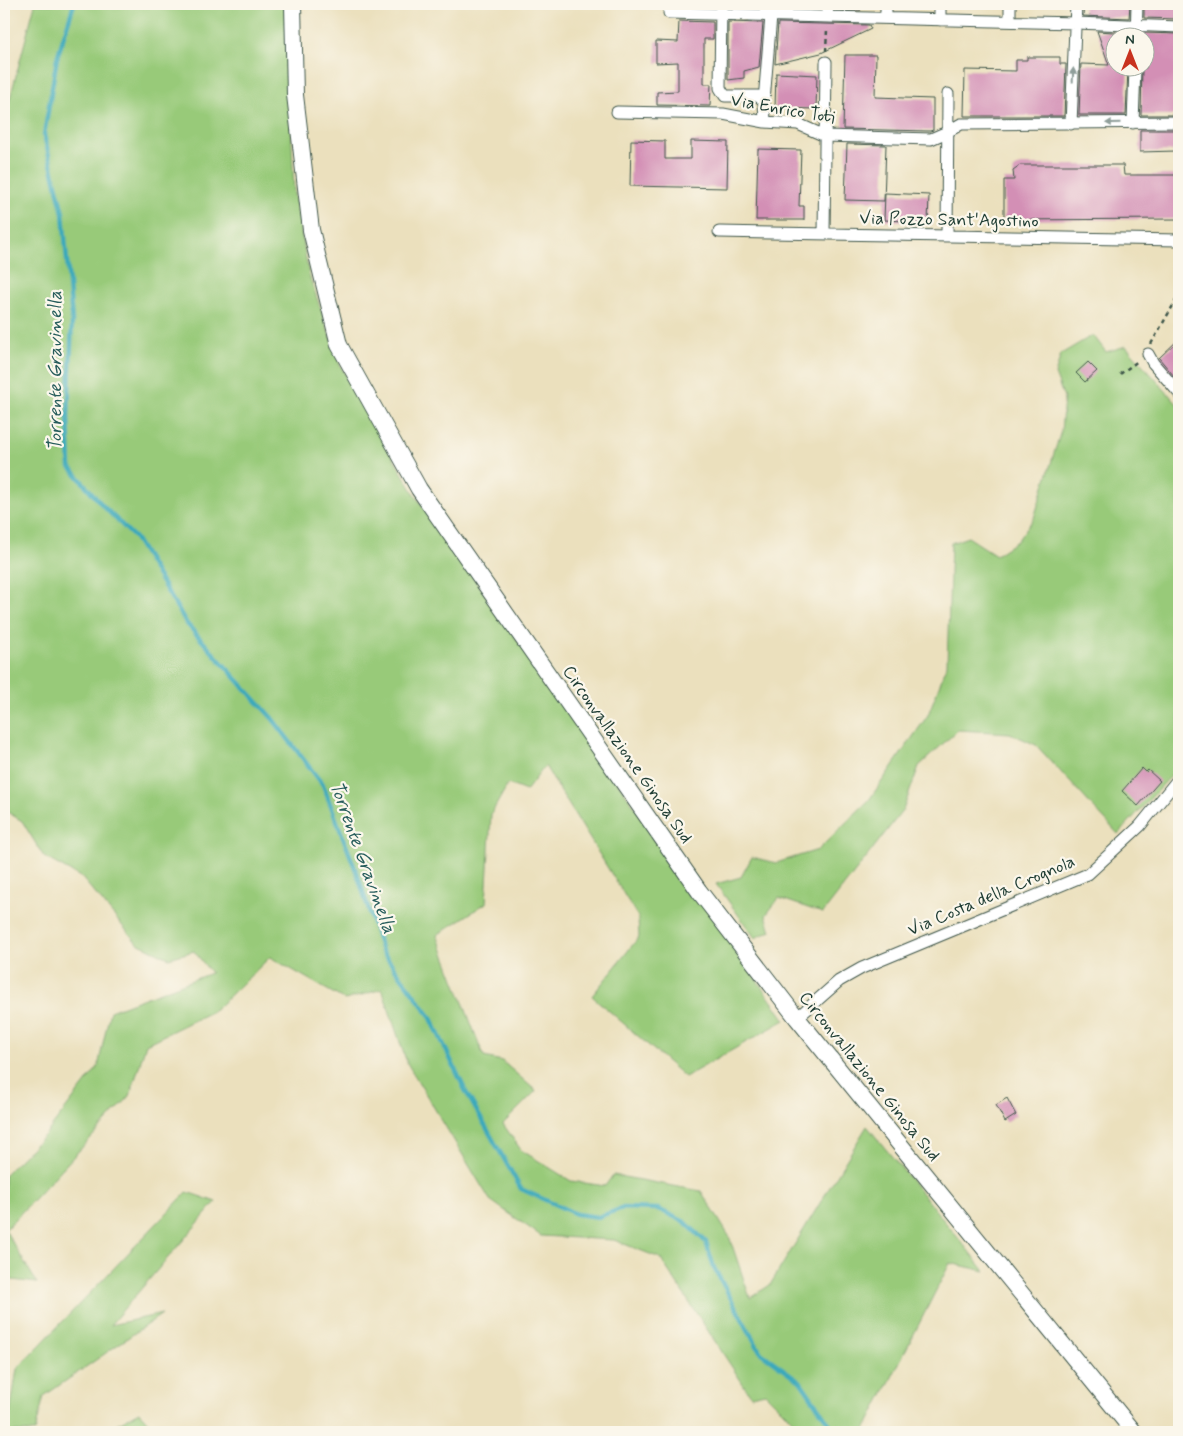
<svg xmlns="http://www.w3.org/2000/svg" width="1183" height="1436" viewBox="0 0 1183 1436" font-family="Mynerve,sans-serif">
<style>
.green{fill:#98ca79;stroke:#5c8456}
.lines{fill:none;stroke-linecap:round;stroke-linejoin:round}
.stream{stroke:#3ba9bb;stroke-width:4.5}
.building{fill:#d38fb5}
.street-casing{stroke:#3e5549;stroke-width:13}
.secondary-casing{stroke:#3e5549;stroke-width:18}
.path{stroke:#3e5549;stroke-width:2.5;stroke-dasharray:4 4;stroke-linecap:butt}
.street{stroke:#fff;stroke-width:11}
.secondary{stroke:#fff;stroke-width:16}
.oneway{fill:#8f9e9a}
.labels{text-anchor:middle;stroke-width:4.5;stroke-linejoin:round;paint-order:stroke}
.street-label{font-size:18px;fill:#1f3d34;stroke:#fbf7ec}
.water-label{font-size:19px;font-style:italic;fill:#275d5c;stroke:#fbf7ec}
</style>
<rect width="100%" height="100%" fill="#fbf7ec"/>
<filter id="ink" filterUnits="userSpaceOnUse"><feTurbulence type="fractalNoise" baseFrequency=".02" numOctaves="2"/><feDisplacementMap in="SourceGraphic" scale="10" xChannelSelector="R" yChannelSelector="G"/><feConvolveMatrix kernelMatrix="1 2 1 2 8 2 1 2 1" color-interpolation-filters="sRGB"/></filter>
<filter id="wash" filterUnits="userSpaceOnUse"><feTurbulence type="fractalNoise" baseFrequency=".0096" numOctaves="4" result="noise"/><feDisplacementMap in="SourceGraphic" scale="20" xChannelSelector="R" yChannelSelector="G"/><feGaussianBlur stdDeviation="1.12" result="paint"/><feColorMatrix in="noise" values="0 0 0 0 0 0 0 0 0 0 0 0 0 0 0 0 0 1.4 0 .05"/><feComposite in="paint" operator="in"/></filter>
<g filter="url(#wash)">
<rect width="100%" height="100%" fill="#ebe0bd"/>
<path class="green" d="M35,4H286L294,193L309,275L340,365L415,495L785,1020L685,1077L592,996L639,937L638,917L545,766L526,791L508,784L491,814L486,903L437,935L484,1057L502,1061L536,1091L503,1124L521,1150L571,1181L605,1186L613,1175L701,1191L729,1236L750,1298L770,1285L867,1126L985,1271L950,1263L864,1432H804L765,1393L751,1396L660,1258L614,1240L541,1236L490,1200L407,1063L382,989L345,1000L270,957L215,1010L146,1044L130,1096L5,1230L37,1283L4,1279V1175L46,1134L98,1067L110,1011L211,973L194,951L169,958L137,943L82,878L44,857L22,821L4,810V106L9,102Z
M1093,335L1106,352L1126,346L1179,406V765L1178,768L1118,834L1036,745L1010,733L958,730L919,766L903,810L823,913L779,898L766,915L771,931L755,938L716,884L741,877L752,857L776,863L818,850L869,800L928,715L947,665L951,543L968,537L996,555L1017,541L1034,518L1061,431L1064,398L1055,374L1061,354Z
M187,1192L216,1202L110,1325L162,1314L44,1396L35,1432H7L17,1369Z
M139,1412L157,1432H102Z"/>
<g class="lines">
<path class="stream" d="M74,4L57,58L44,135L63,213L72,320L68,416L70,467L103,506L135,538L187,624L272,718L323,785L358,876L382,951L430,1016L466,1092L521,1189L576,1214L598,1217L623,1208L658,1209L685,1222L706,1242L714,1268L761,1353L800,1381L835,1432"/>
</g>
<g id="blocks">
<path class="building" d="M679,4H714L713,7L679,6Z
M728,4H764V8L728,7Z
M779,4H820V9L779,8Z
M835,4H858L861,10H835Z
M1084,4H1130L1129,18L1083,16Z
M1144,4H1179L1178,19L1144,18Z
M679,21L713,22V39H704V84H711L710,106L657,105V92L678,91V62L656,63V41L678,42Z
M728,22L763,23L759,67L744,71V78L728,80Z
M778,23L869,25L871,29L821,53L775,64Z
M1097,31L1129,33V38H1116V68H1128L1126,115H1079L1081,64L1109,65Z
M1144,33L1179,34L1176,115H1141L1142,68H1146V38H1144Z
M845,55H876L875,97L933,99V130L930,131L843,129Z
M1027,57H1060V64H1066L1064,116H964L965,70L1016,71V60H1027Z
M776,73L817,75L816,109L775,108Z
M1140,130H1176V151L1140,152Z
M631,140L665,141V159H691V141L728,142L727,188L630,186Z
M847,144L886,145L884,201L845,200Z
M758,149L801,150L799,206H804V220H756Z
M1020,165H1123L1124,175H1179V219L1004,220V180H1014L1013,170Z
M885,193L929,195L928,222L884,220Z
M1179,339V382L1159,358Z
M1088,362L1097,371L1085,382L1076,373Z
M1142,768L1146,772L1148,770L1160,781L1138,806L1122,791Z
M1007,1098L1016,1115L1005,1122L996,1105Z"/>
</g>
</g>
<g filter="url(#ink)">
<use href="#blocks" fill-opacity="0" stroke="#3e5549" stroke-width="1"/>
<g class="lines">
<g class="street-casing">
<path id="street" d="M721,4L720,88L725,96H758L764,101
M669,13L1076,23L1179,27
M827,17L828,4
M886,18V4
M940,20V4
M1010,21V4
M1136,38L1137,4
M617,112L723,114L765,122L798,124L825,136L931,139L947,132L961,124L1179,122
M765,122L764,101L772,4
M1133,123L1135,68
M1071,124L1076,4
M719,232L1179,240
M824,234L826,62
M947,236L948,94
M1148,354L1153,363L1179,393
M797,1018L839,981L862,968L1088,874L1140,826L1179,778"/>
</g>
<g class="secondary-casing">
<path id="secondary" d="M293,4L295,95L311,230L339,345L419,489L699,891L797,1018L1134,1432"/>
</g>
<path class="path" d="M826,51L827,29
M1151,344L1179,295
M1120,374L1138,361"/>
<use href="#street" class="street"/>
<use href="#secondary" class="secondary"/>
</g>
<defs><path id="oneway-solid" d="M-6-.8H1V-3.2L6.5 0L1 3.2V.8H-6Z" transform="scale(1.25)"/></defs>
<g class="oneway">
<use href="#oneway-solid" transform="translate(1073 75) rotate(-87)"/>
<use href="#oneway-solid" transform="translate(1113 123) rotate(179)"/>
</g>
</g>
<g class="labels">
<g class="street-label">
<text transform="translate(783 108) rotate(10)" y="6">Via Enrico Toti</text>
<text transform="translate(949 219) rotate(1)" y="6">Via Pozzo Sant'Agostino</text>
<text transform="translate(628 754) rotate(55)" y="6">Circonvallazione Ginosa Sud</text>
<text transform="translate(991 895) rotate(-23)" y="6">Via Costa della Crognola</text>
<text transform="translate(870 1076) rotate(51)" y="6">Circonvallazione Ginosa Sud</text>
</g>
<g class="water-label">
<text transform="translate(54 371) rotate(-90)" y="7">Torrente Gravinella</text>
<text transform="translate(364 857) rotate(70)" y="7">Torrente Gravinella</text>
</g>
</g>
<rect width="1183" height="1436" fill="none" stroke="#fbf7ec" stroke-width="20"/>
<g transform="translate(1130 52)"><circle r="24" fill="#fbf7ec" stroke="#a3ada2"/>
<path d="M0-4L9 19L0 12L-9 19Z" fill="#c8321e"/>
<text y="-8" font-size="14" font-weight="bold" text-anchor="middle" fill="#1f3d34">N</text>
</g>
</svg>
